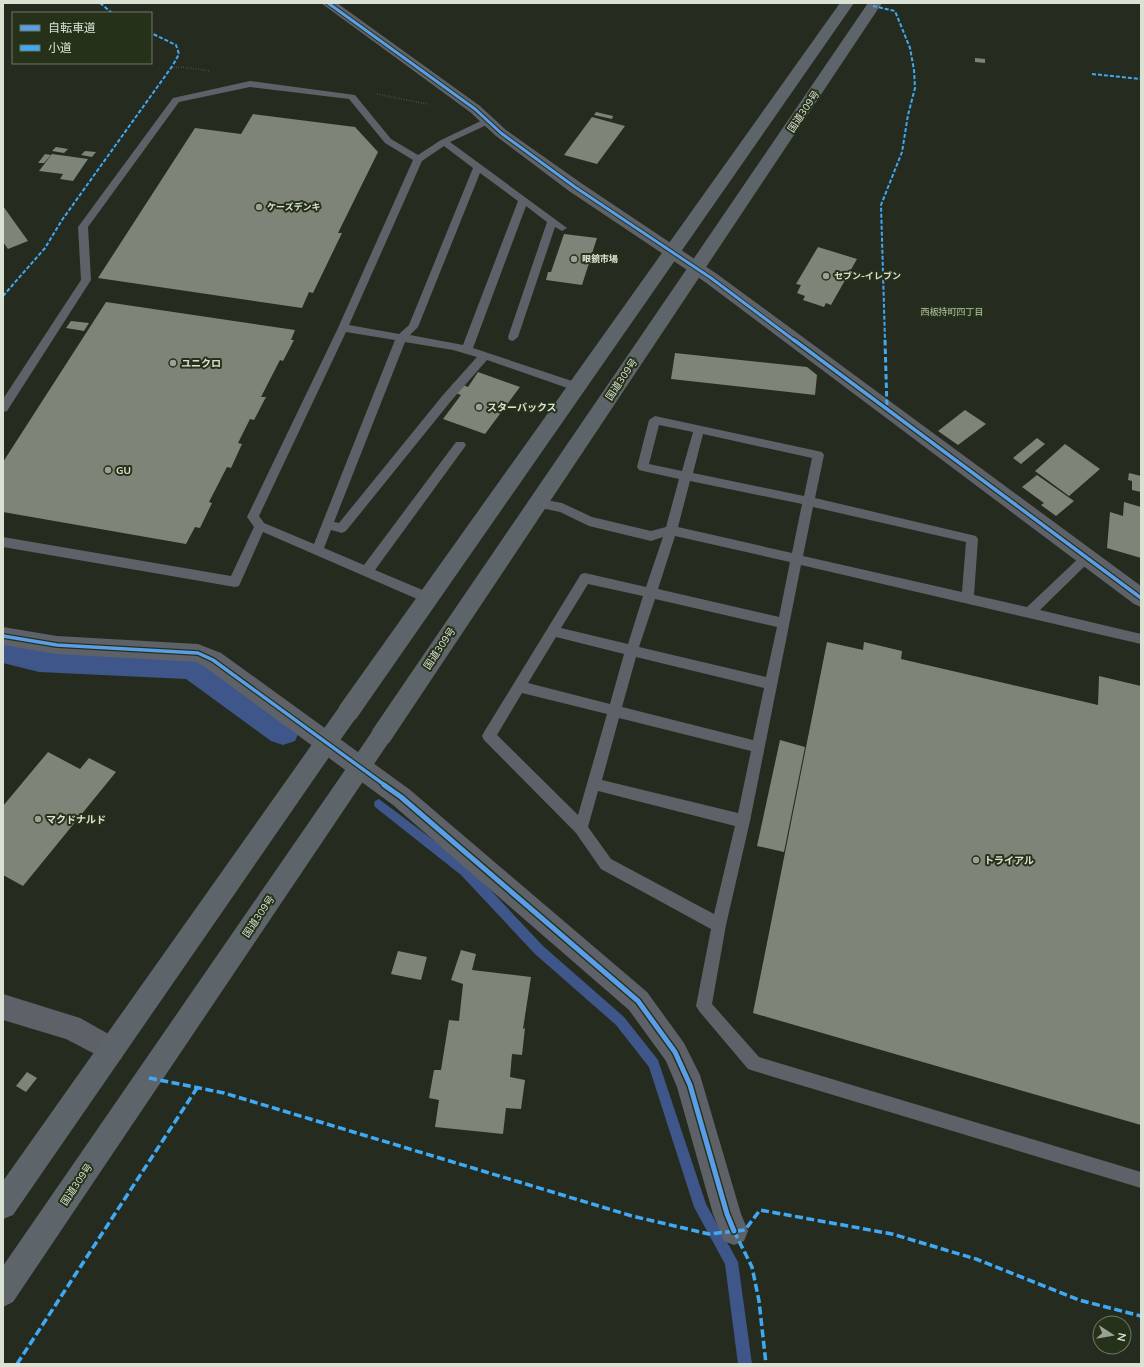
<svg xmlns="http://www.w3.org/2000/svg" width="1144" height="1367" viewBox="0 0 1144 1367" font-family="Mulish,'Noto Sans JP',sans-serif">
<style>
.lines{fill:none;stroke-linecap:round;stroke-linejoin:round}
.stream{fill:#3f568a;fill-rule:evenodd}
.canal{fill:#3f568a;fill-rule:evenodd}
.building{fill:#7e8478}
.path{stroke:#5c6161;stroke-width:2;stroke-dasharray:0.5 2;stroke-linecap:butt}
.service{fill:#5e6268;fill-rule:evenodd}
.minor{fill:#5e6268;fill-rule:evenodd}
.trunk{fill:#5e656a;fill-rule:evenodd}
.trunk-bridge{stroke:#5e656a;stroke-width:20}
.quiet-far2{stroke:#3fa9f5;stroke-width:2;stroke-dasharray:4 2;stroke-linecap:butt}
.quiet-far1{stroke:#3fa9f5;stroke-width:3;stroke-dasharray:5.5 3;stroke-linecap:butt}
.quiet{stroke:#3fa9f5;stroke-width:3.5;stroke-dasharray:8 3.5;stroke-linecap:butt}
.cycleway-far2-casing{stroke:#263119;stroke-width:5}
.cycleway-far1-casing{stroke:#263119;stroke-width:6}
.cycleway-casing{stroke:#263119;stroke-width:8}
.cycleway-far2{stroke:#5a9eea;stroke-width:3}
.cycleway-far1{stroke:#5a9eea;stroke-width:3.5}
.cycleway{stroke:#5a9eea;stroke-width:5}
.poi-dot{fill:#9ba295;stroke:#263119;stroke-width:1.5}
.labels{text-anchor:middle;stroke-width:4;stroke-linejoin:round;paint-order:stroke}
.far-poi-label{font-size:9px;font-weight:bold;fill:#dae2d4;stroke:#263119;text-anchor:start}
.far-neighbourhood-label{font-size:9px;fill:#b5c4a7;stroke:#263119}
.street-label{font-size:10px;fill:#dae2d4;stroke:#263119}
.poi-label{font-size:10px;font-weight:bold;fill:#dae2d4;stroke:#263119;text-anchor:start}
</style>
<rect width="100%" height="100%" fill="#252b1f"/>
<g class="lines">
<path class="stream" d="M379,799L469,867L543,946L624,1017L658,1060L706,1204L738,1262L752,1364H738L725,1264L694,1207L649,1067L616,1025L535,954L461,875L375,807L374,804L375,801Z"/>
<path class="canal" d="M3,635L39,644L192,651L204,655L295,719L300,730L295,741L283,745L271,741L186,679L39,672L3,663Z"/>
</g>
<path class="building" d="M975,58L985,59V63L975,62Z
M596,112L613,116L612,119L594,115Z
M253,114L355,127L378,152L338,233H342L313,293L309,292L302,308L98,278L195,128L241,134Z
M592,117L625,126L597,164L564,155Z
M56,147L68,149L64,153L52,151Z
M85,151L96,152L92,157L81,155Z
M45,154L51,155L44,163H38Z
M52,154L88,159L73,181L60,179L63,174L39,171Z
M3,206L28,241L8,249L3,242Z
M564,234L597,238L582,285L546,280L548,272H551Z
M818,247L857,259L831,305L826,303L824,307L803,300L805,296L797,293L801,285L796,284Z
M106,302L295,330L291,340H294L283,361L280,360L261,397H266L254,420L250,419L238,443L242,444L231,468L227,467L209,502L212,503L200,528L195,527L186,544L3,512V462Z
M71,321L89,323L84,331L66,328Z
M675,353L807,367L817,375L815,395L671,379Z
M478,372L520,387L485,434L443,419L461,395L448,390L455,382L468,387Z
M965,410L986,424L958,445L938,431Z
M1037,438L1045,444L1021,464L1013,458Z
M1065,444L1100,469L1069,496L1035,471Z
M1129,473L1141,476V492L1132,490V481L1128,480Z
M1037,475L1074,501L1056,516L1041,505L1044,503L1022,487Z
M1124,502L1141,507V558L1107,548L1110,512L1123,516Z
M827,642L863,650L864,642L902,651L901,659L1098,705L1099,676L1141,686V1125L753,1013Z
M780,740L805,747L784,852L757,846Z
M48,752L80,769L89,758L116,772L23,886L3,875V806Z
M461,950L476,954L472,970L531,977L523,1029L525,1028L522,1055L512,1054L510,1077L525,1080L521,1109L506,1108L503,1134L435,1127L439,1100L429,1098L434,1070H441L449,1020L459,1021L463,984L451,980Z
M398,951L427,957L421,980L391,974Z
M27,1072L37,1078L26,1092L16,1086Z"/>
<g class="lines">
<path class="path" d="M171,68L183,67L210,71
M377,94L427,104"/>
<path class="service" d="M250,81L355,95L391,139L418,155L441,140L485,119H491V123L450,142L567,228L562,231L555,227L518,337L513,341L509,340L508,337L547,222L526,206L473,348L581,384L582,387L581,390H573L487,360L451,401L346,531L342,533L331,530L324,548L364,565L456,442H464L466,445L464,448L375,570L432,594L434,598L432,602L428,603L424,602L263,532L239,586L235,587L3,547V537L231,576L254,527L247,517L338,328L413,160L385,143L349,99L250,87L179,102L88,227L91,280L7,411L3,412V399L81,280L78,227L173,98ZM444,146L473,168L409,325L399,334L349,325L422,161ZM480,173L518,201L463,345L410,335L418,327ZM346,332L395,340L314,544L264,523L259,516ZM405,342L453,350L477,357L443,395L339,523L334,522Z
M655,416L822,452L824,455L815,498L976,536L978,539L974,595L1027,607L1082,555L1086,553L1090,555L1092,558L1090,561L1040,610L1141,634V644L801,565L750,821L726,925L712,1004L759,1057L1141,1172V1188L754,1071L748,1069L699,1011L696,1006L711,929L601,869L576,833L484,740L482,736L484,732L581,574L585,573L646,587L663,537L651,541L589,526L560,512L531,506L529,503L531,500L535,498L562,503L592,517L651,531L666,527L679,479L643,471L639,470L637,467L649,420ZM659,425L693,432L682,471L649,464ZM703,434L812,458L804,496L693,473ZM690,481L802,504L792,553L678,527ZM813,507L966,542L962,592L803,556ZM675,536L790,562L779,617L658,589ZM588,584L643,596L628,644L561,628ZM655,599L777,627L766,677L639,647ZM556,637L624,654L610,704L528,683ZM636,657L764,688L753,740L622,707ZM522,693L607,714L578,815L497,735ZM619,718L751,751L738,813L602,780ZM598,791L735,826L714,914L611,859L588,827Z"/>
<path class="minor" d="M321,3H337L480,106L506,130L581,183L717,274L1141,586V607L1134,604L705,282L569,191L496,136L470,112Z
M3,627L57,636L198,644L221,653L409,789L647,992L684,1043L700,1075L741,1214L748,1231L744,1241L734,1245L724,1241L713,1214L677,1087L666,1061L629,1010L393,805L205,667L196,662L57,654L3,645Z
M3,994L80,1018L121,1041L125,1050L121,1059L112,1063L66,1039L3,1020Z"/>
<path class="trunk" d="M840,3H854L356,719L348,722L340,719L337,712L340,705Z
M868,3H882L389,743L381,746L373,743L370,736L373,729Z
M328,730L336,733L339,740L336,747L13,1215L3,1219V1181L320,733Z
M362,754L370,757L373,764L370,771L13,1302L3,1307V1266L354,757Z"/>
<path class="trunk-bridge" d="M328,740L348,712
M362,764L381,736"/>
<path class="quiet-far2" d="M100,3L112,13
M873,6L895,11L910,48L914,70L915,88L908,115L902,152L881,205L885,341
M1092,74L1141,79
M3,296L45,248L62,220L173,65L179,54L176,45L151,33"/>
<path class="quiet-far1" d="M885,340L887,409"/>
<path class="quiet" d="M149,1078L224,1093L632,1216L709,1234L745,1230L760,1210L892,1234L976,1259L1079,1300L1141,1316
M734,1231L752,1267L759,1301L766,1364
M17,1364L197,1088"/>
<g class="cycleway-far2-casing">
<path id="cycleway-far2" d="M328,3L475,109L501,133L575,187L711,278L795,341"/>
</g>
<g class="cycleway-far1-casing">
<path id="cycleway-far1" d="M794,340L1141,598
M3,636L57,645L198,653L213,660L386,786"/>
</g>
<g class="cycleway-casing">
<path id="cycleway" d="M384,785L401,797L638,1001L675,1052L690,1085L727,1214L734,1231"/>
</g>
<use href="#cycleway-far2" class="cycleway-far2"/>
<use href="#cycleway-far1" class="cycleway-far1"/>
<use href="#cycleway" class="cycleway"/>
</g>
<g class="poi-dot">
<circle cx="259" cy="207" r="4"/>
<circle cx="574" cy="259" r="4"/>
<circle cx="826" cy="276" r="4"/>
<circle cx="173" cy="363" r="4"/>
<circle cx="479" cy="407" r="4"/>
<circle cx="108" cy="470" r="4"/>
<circle cx="38" cy="819" r="4"/>
<circle cx="976" cy="860" r="4"/>
</g>
<g class="labels">
<g class="far-poi-label">
<text x="267" y="210">ケーズデンキ</text>
<text x="582" y="262">眼鏡市場</text>
<text x="834" y="279">セブン-イレブン</text>
</g>
<g class="far-neighbourhood-label">
<text x="952" y="315">西板持町四丁目</text>
</g>
<g class="street-label">
<text transform="translate(803 111) rotate(-56)" y="4">国道309号</text>
<text transform="translate(621 379) rotate(-56)" y="4">国道309号</text>
<text transform="translate(439 648) rotate(-56)" y="4">国道309号</text>
<text transform="translate(258 916) rotate(-56)" y="4">国道309号</text>
<text transform="translate(76 1184) rotate(-56)" y="4">国道309号</text>
</g>
<g class="poi-label">
<text x="181" y="367">ユニクロ</text>
<text x="487" y="411">スターバックス</text>
<text x="116" y="474">GU</text>
<text x="46" y="823">マクドナルド</text>
<text x="984" y="864">トライアル</text>
</g>
</g>
<rect width="1144" height="1367" fill="none" stroke="#dae2d4" stroke-width="8"/>
<rect x="12" y="12" width="140" height="52" fill="#263119" stroke="#6e7864"/>
<rect x="20" y="25" width="20" height="6" fill="#5a9eea" stroke="#6e7864"/>
<text x="48" y="32" font-size="12" fill="#dae2d4">自転車道</text>
<rect x="20" y="45" width="20" height="6" fill="#3fa9f5" stroke="#6e7864"/>
<text x="48" y="52" font-size="12" fill="#dae2d4">小道</text>
<g transform="translate(1112 1335) rotate(102)"><circle r="19" fill="#263119" stroke="#6e7864"/>
<path d="M0-3L7 15L0 10L-7 15Z" fill="#9ba295"/>
<text y="-6" font-size="11" font-weight="bold" text-anchor="middle" fill="#dae2d4">N</text>
</g>
</svg>
